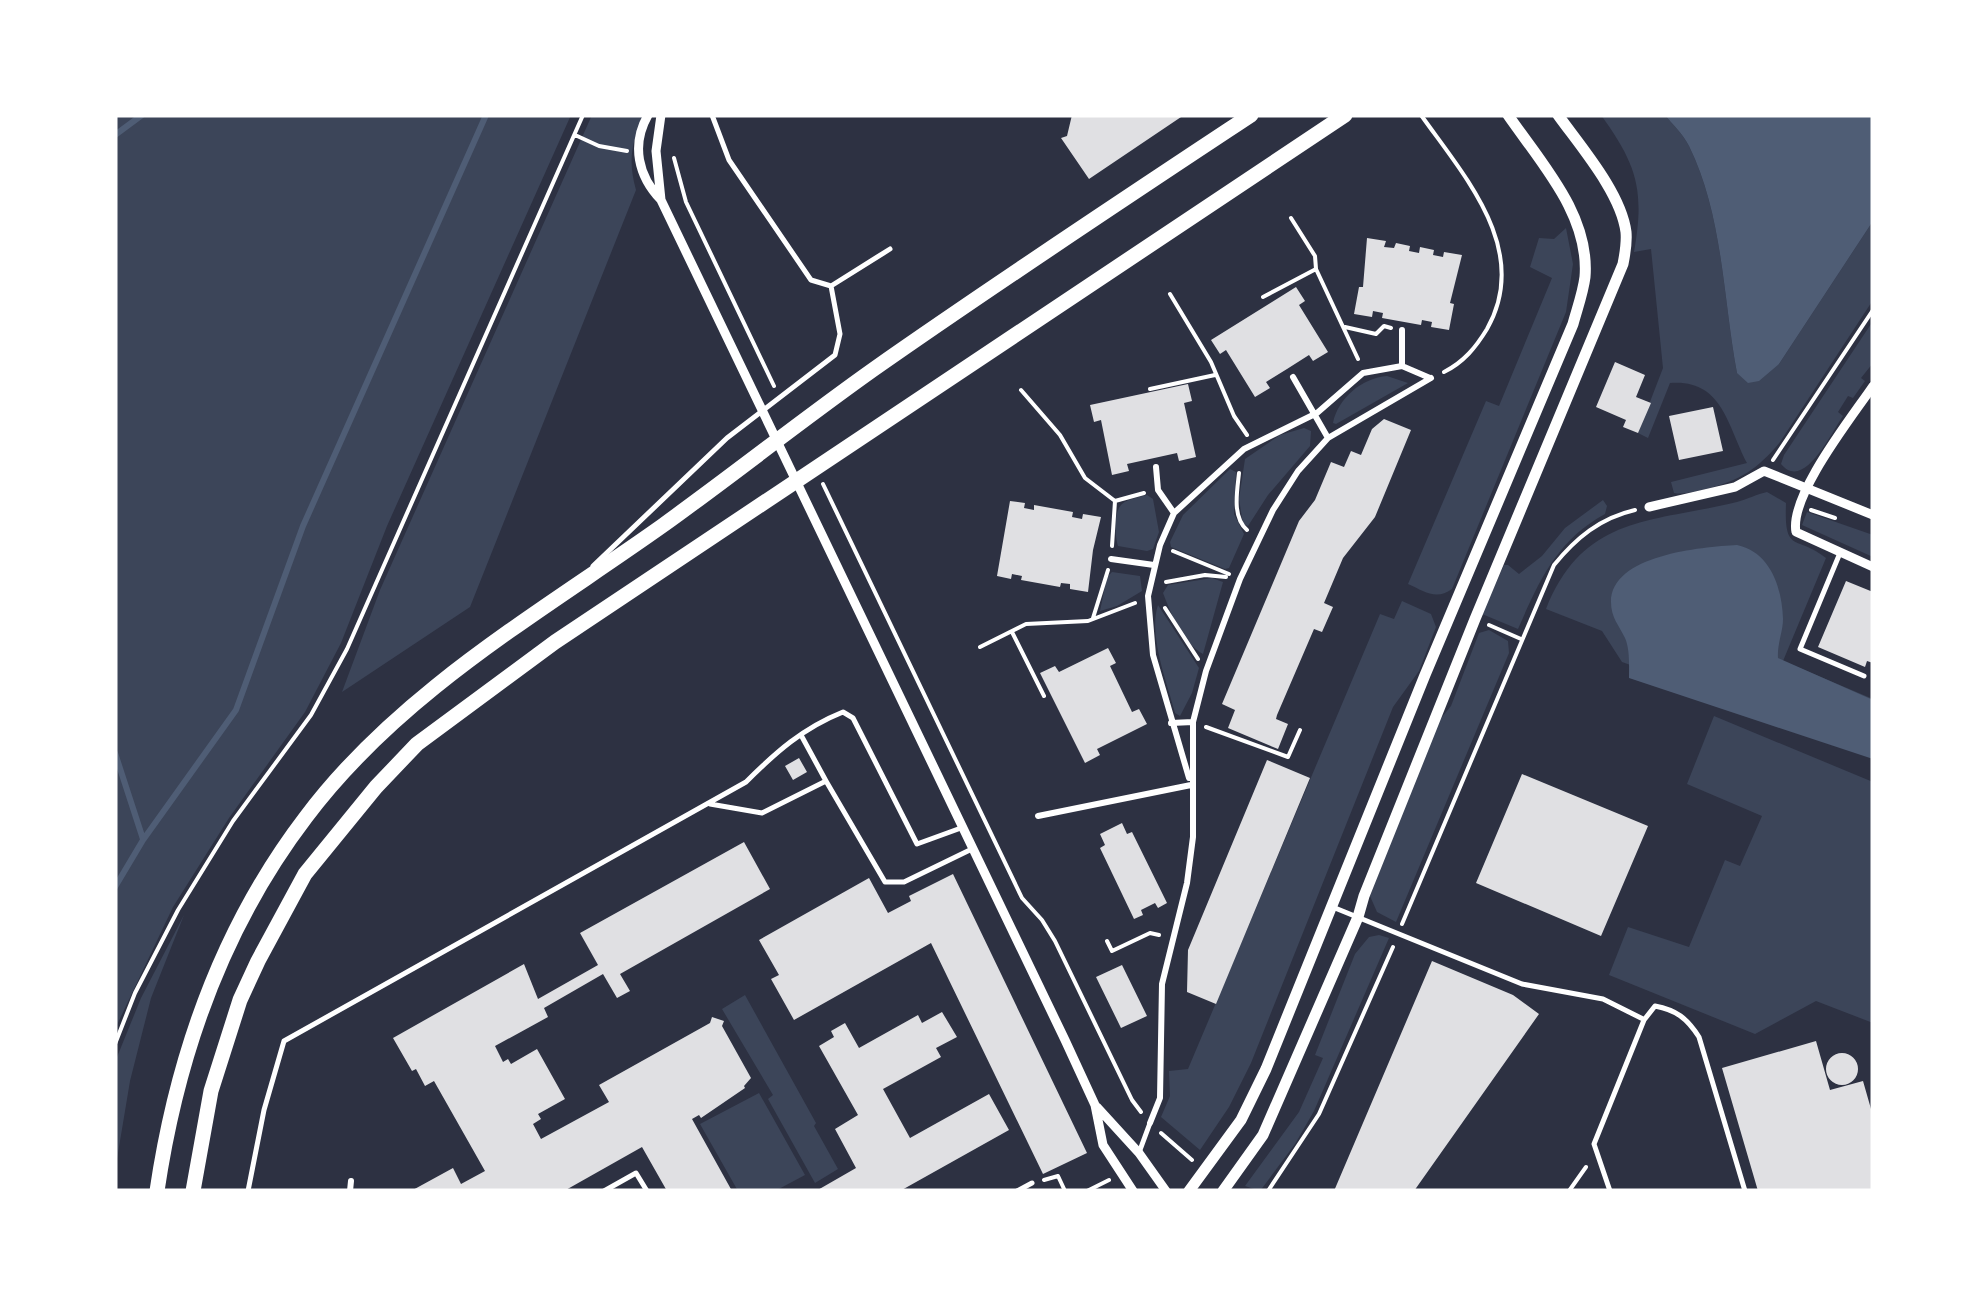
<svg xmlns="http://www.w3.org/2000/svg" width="1988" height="1306" viewBox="0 0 1988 1306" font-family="Bitter,serif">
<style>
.green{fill:#3c4559}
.water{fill:#4f5d75}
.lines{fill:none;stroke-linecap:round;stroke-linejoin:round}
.stream{stroke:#4f5d75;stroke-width:6}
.building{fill:#e0e0e3}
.path{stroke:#fff;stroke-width:4}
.service{stroke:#fff;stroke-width:5}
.pedestrian{stroke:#fff;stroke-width:6}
.minor{stroke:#fff;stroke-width:9}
.tertiary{stroke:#fff;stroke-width:11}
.primary{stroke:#fff;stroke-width:15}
</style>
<rect width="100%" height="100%" fill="#2d3142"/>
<path class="green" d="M115,115H571L387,526L341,643L305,712L229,818L173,907L115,1029Z
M592,115H644C631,143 628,161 636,190L470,607L342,692L380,590Z
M1601,115H1665C1673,125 1683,134 1689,146C1723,215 1723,298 1737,373L1779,364L1873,221V300L1780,442C1758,469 1739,481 1706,489C1695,491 1685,495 1674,493L1671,482L1747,463C1727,424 1722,379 1670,383L1648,438L1638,433L1663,368L1651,249L1634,252C1645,190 1637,165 1601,115Z
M1566,228L1573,264L1566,312L1452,589C1436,601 1424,591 1408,584L1486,401L1499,406L1552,278L1530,267L1539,238L1554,239Z
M1873,321V363L1861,378L1865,381L1853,398L1848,396L1838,412L1843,416C1831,433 1804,492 1781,464L1784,455Z
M1387,376L1408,383L1336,424L1333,423C1338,398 1362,378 1387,376Z
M1304,428L1311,431L1310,446L1268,495L1248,526L1243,524L1239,499L1245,459L1280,435Z
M1230,469L1236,472L1234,514L1244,534L1229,568L1225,569L1171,547L1170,542L1183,515Z
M1767,492L1786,503C1784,555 1796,534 1826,558L1783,661L1873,699V751L1622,662L1602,631L1546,609C1584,514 1652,523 1737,502C1748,499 1757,494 1767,492Z
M1147,495L1153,499L1159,532L1153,549L1147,551L1118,546C1115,537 1113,512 1122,504C1127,499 1140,497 1147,495Z
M1603,500L1607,506L1605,514C1557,540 1539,581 1518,629L1482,614L1504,565H1508L1519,574L1542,556L1565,528Z
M1807,512L1873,535V557L1802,525Z
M1112,572L1140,576L1142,591L1117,606L1100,611L1107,577Z
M1212,578L1223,582L1203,654C1183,643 1171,614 1163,593L1168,585Z
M1402,601L1431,614L1436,627L1419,671L1393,707L1251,1063L1229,1107L1200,1150L1161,1117L1170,1096L1169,1071L1188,1069L1380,614L1394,619Z
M1158,605L1199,668L1192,693L1180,716L1175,713C1167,682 1148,635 1158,605Z
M1489,630L1508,641L1509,653L1396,922L1377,912L1370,896L1438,722L1451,706L1479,633Z
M1714,716L1873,782V1023L1816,1001L1755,1034L1609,975L1628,927L1689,947L1725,860L1740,866L1762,816L1687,784Z
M184,915L151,998L130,1081L115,1171V1062L141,998Z
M1379,935L1389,938L1314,1111L1295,1144L1260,1191L1245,1186L1299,1112L1323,1058L1315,1055L1355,954L1369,937Z
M745,995L816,1123L814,1126L838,1169L815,1183L768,1099L773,1095L722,1009Z
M759,1093L805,1175L775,1191H738L700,1124Z"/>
<path class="water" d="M1665,115H1873V221L1779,364L1759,381L1748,383L1737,373C1723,298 1723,215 1689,146C1683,134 1673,125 1665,115Z
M1737,545C1770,552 1782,587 1783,619C1783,632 1777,644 1778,658L1873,700V759L1629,678C1629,666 1630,649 1625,638C1619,625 1611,618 1611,602C1611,555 1701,547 1737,545Z"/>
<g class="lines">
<path class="stream" d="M115,135L142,115
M115,753L143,839
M115,887L143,840L236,710L303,526L486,115"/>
</g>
<path class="building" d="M1072,115H1184L1089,179L1061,138L1067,136Z
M1367,238L1386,241L1384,247L1394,248L1396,243L1410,246L1409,251L1419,253L1420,247L1434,250L1433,255L1443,257L1444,252L1462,255L1450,303L1454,304L1449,330L1431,327L1432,322L1422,320L1421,325L1382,318L1383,313L1373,311L1372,317L1354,314L1359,287H1363Z
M1296,287L1305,301L1299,305L1328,352L1313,361L1309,355L1287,369L1266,382L1270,388L1255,397L1226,350L1220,354L1211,340Z
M1615,362L1645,375L1636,397L1651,403L1638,433L1623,427L1626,420L1596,407Z
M1188,384L1192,401L1184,403L1196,457L1179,461L1177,453L1127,464L1129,471L1112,475L1101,420L1094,422L1090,405Z
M1713,407L1723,451L1679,460L1669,416Z
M1384,419L1411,430L1375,517L1343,558L1324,603L1333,607L1322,632L1314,629L1277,715L1276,719L1288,724L1278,749L1228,728L1235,710L1222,704L1299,521L1315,500L1331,462L1344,467L1351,451L1361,455L1372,429Z
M1010,501L1025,503L1024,508L1034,510V505L1073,512L1072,517L1082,519L1083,514L1101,517L1093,550L1088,592L1070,589V584L1061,583L1060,587L1021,580L1022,576L1012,574L1011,579L997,576Z
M1846,581L1873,592V663L1867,661L1865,667L1818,647Z
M1108,648L1116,663L1110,666L1132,712L1139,709L1147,724L1097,749L1100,755L1085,763L1040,673L1055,666L1059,672Z
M799,758L807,772L793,780L785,766Z
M1267,760L1310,778L1216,1004L1187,992L1188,950Z
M1522,774L1648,826L1601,936L1476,883Z
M1122,823L1127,834L1132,832L1167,903L1158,908L1155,903L1141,910L1143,915L1134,919L1100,848L1105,845L1100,834Z
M744,842L770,889L620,974L630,991L617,998L603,974L544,1008L548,1017L495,1046L503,1062L508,1059L511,1064L537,1049L565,1099L538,1114L541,1119L533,1124L541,1139L609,1102L599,1085L710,1023L712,1017L724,1021L722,1026L751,1078L744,1086L745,1088L701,1118L699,1115L692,1119L732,1191H667L642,1147L564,1191H411L453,1168L461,1184L485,1171L434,1081L425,1086L416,1069L412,1071L393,1038L524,964L538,999L598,965L580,933Z
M953,874L1087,1153L1043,1174L931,943L794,1020L771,979L779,975L759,940L869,878L888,913L911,901L909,896Z
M1432,961L1513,995L1539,1014L1414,1191H1334Z
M1122,965L1147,1016L1121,1028L1096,977Z
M942,1012L957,1037L936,1048L941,1057L883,1089L910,1138L989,1094L1009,1130L900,1191H816L856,1168L835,1129L858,1115L819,1046L834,1037L831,1031L845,1023L859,1048L918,1015L922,1023Z
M1816,1041L1830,1090L1863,1081L1873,1116V1191H1758L1722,1068Z
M1826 1069a16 16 0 1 1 32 0a16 16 0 1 1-32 0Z"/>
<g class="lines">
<path class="path" d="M1421,115C1464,176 1532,250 1487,329C1476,347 1464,362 1444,372
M575,135L599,146L627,151
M674,158L686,202L774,386
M1291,218L1315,256L1316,269L1358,359
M1170,294L1211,362L1234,416L1247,435
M1263,297L1316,269
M1345,327L1376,334L1384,326L1391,328
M1150,389L1215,375
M1021,390L1060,435L1085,478L1115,501L1144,493
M1773,460L1873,310
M1239,473C1237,492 1232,517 1247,530
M823,484L1022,898L1042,920L1055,941L1132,1100L1141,1112
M1811,510L1835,518
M1112,546L1115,501
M1173,551L1229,574
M1166,582L1205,575L1226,577
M1165,608L1198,659
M1093,618L1108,570
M1489,625L1521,639
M1012,632L1044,696
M980,647L1026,624L1088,621L1135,603
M1206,727L1288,757L1300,730
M1402,924L1554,565C1576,538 1600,518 1635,510
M1107,941L1112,951L1150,933L1159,935
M115,1044L135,993L178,910L233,821L311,715L347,649L583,115
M1161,1133L1192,1160
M1044,1180L1058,1176L1065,1191
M1087,1191L1109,1180
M1268,1191L1319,1114L1393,947
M1569,1191L1586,1167"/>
<path class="service" d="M712,115L729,160L811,280L831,286L890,249
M1840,553L1800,649L1864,676
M593,566L727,438L835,355L840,334L831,286
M801,735L826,781
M710,804L762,813L826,781L885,882H904L974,848
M1335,908L1522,984L1603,999L1643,1019
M1140,1150L1150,1123
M248,1191L264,1110L284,1041L746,782C776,752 803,728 843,712L853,718L917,844L961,828
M604,1191L636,1173L647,1191
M1017,1191L1032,1183
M1610,1191L1594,1144L1644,1020L1655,1006C1676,1010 1687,1018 1699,1037L1745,1191"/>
<path class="pedestrian" d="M1402,330V366
M1293,377L1328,438
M1156,467L1158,490L1174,513
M1111,559L1154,565
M1171,723L1193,722
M1189,778L1153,655L1148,596L1160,545L1174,513L1244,449L1317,413L1363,373L1402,366L1430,378
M1038,816L1191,785
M1150,1123L1160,1098L1162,984L1187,883L1193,837V722L1206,671L1240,579L1273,510L1298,471L1328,438L1431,378
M350,1191L351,1181"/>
<path class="minor" d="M648,115C631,145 638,176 661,200L1065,1040L1095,1105L1103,1145L1133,1191
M661,115L656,151L661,200
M1873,386C1852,417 1789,496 1796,532L1873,567
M1649,507L1735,487L1764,471L1873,515
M1097,1107L1139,1153L1166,1191"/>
<path class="tertiary" d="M1189,1191L1241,1120L1266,1069L1425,675L1573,324C1577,309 1583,293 1585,277C1590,215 1541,163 1508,115
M1223,1191L1263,1135L1358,917L1364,896L1475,619L1623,264C1625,254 1627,243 1626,232C1621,193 1581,147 1558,115"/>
<path class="primary" d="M157,1191C177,1056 222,927 306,817C399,693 538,614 662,526C733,475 802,420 874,369C998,282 1124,199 1251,115
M193,1191L211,1091L240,1000L258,961L305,874L376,787L417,744L555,642L1345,115"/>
</g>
<rect width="1988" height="1306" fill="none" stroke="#ffffff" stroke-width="235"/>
</svg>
